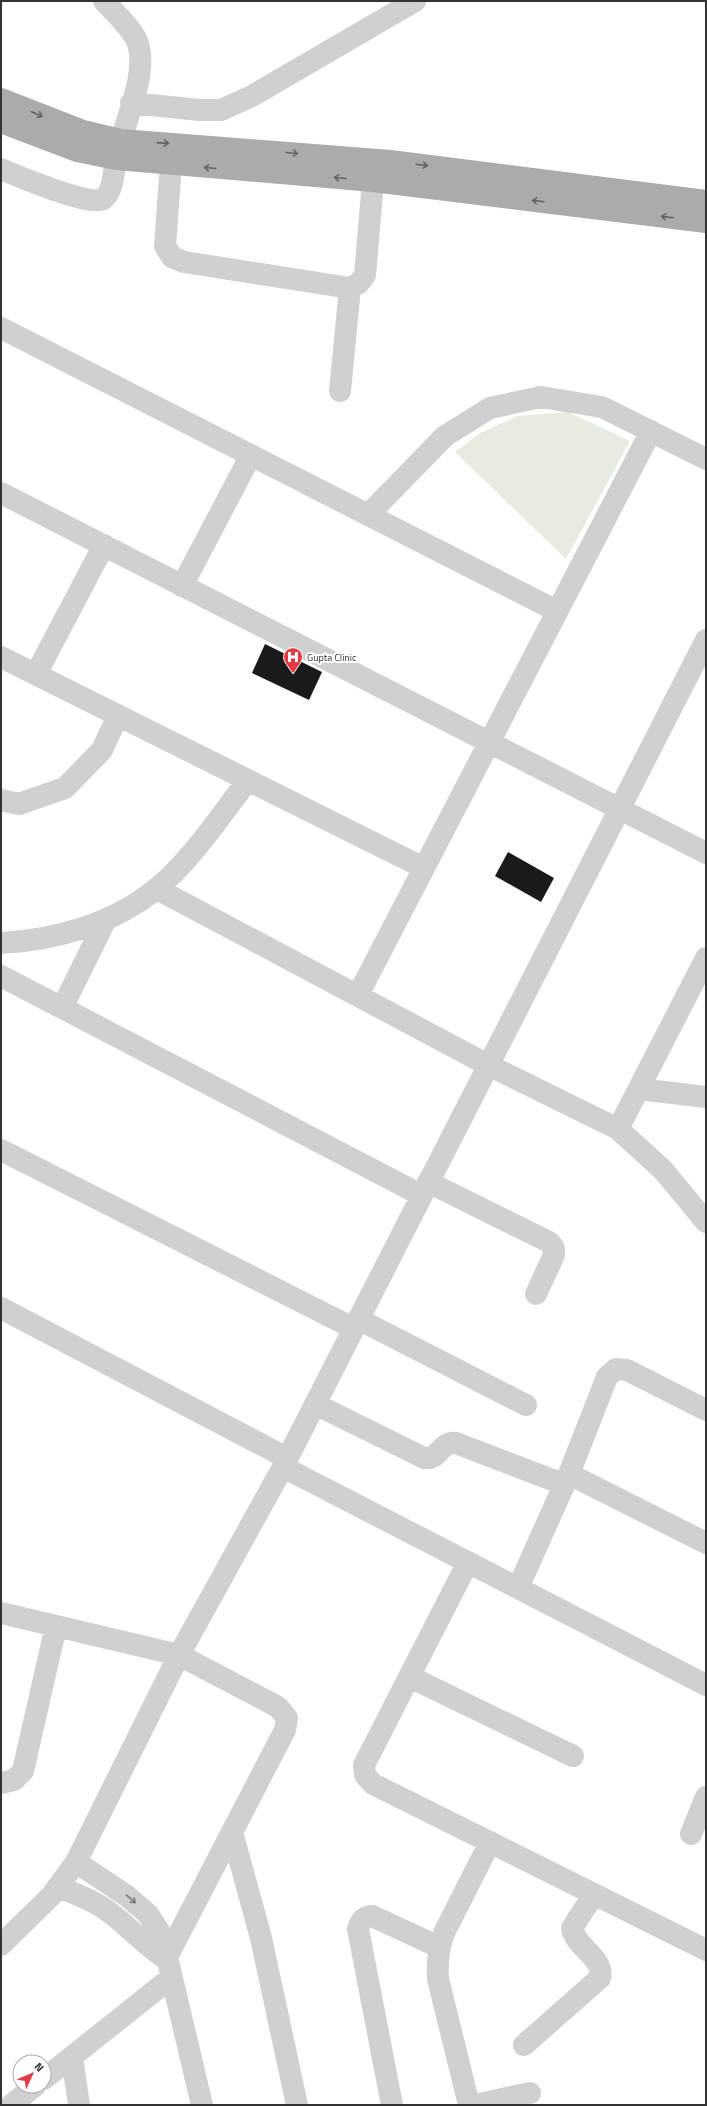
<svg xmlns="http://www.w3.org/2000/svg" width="707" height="2106" viewBox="0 0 707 2106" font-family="'Titillium Web',sans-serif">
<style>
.green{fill:#e6ecdf}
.building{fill:#1a1a1a}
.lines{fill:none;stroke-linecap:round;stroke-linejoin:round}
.minor{stroke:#d0d0d0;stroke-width:22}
.major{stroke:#ababab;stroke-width:22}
.oneway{stroke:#636363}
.oneway2{stroke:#7a7a7a}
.labels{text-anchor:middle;stroke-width:4;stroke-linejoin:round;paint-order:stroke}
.poi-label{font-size:10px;fill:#333;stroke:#fff;text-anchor:start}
</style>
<rect width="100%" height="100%" fill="#fff"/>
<path class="green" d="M568,412L630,441L566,559L455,452L480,433L518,416Z"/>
<path class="building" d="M265,644L322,672L309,700L252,673Z
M508,852L554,878L541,902L495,876Z"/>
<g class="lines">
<path class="minor" d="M104,1C115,13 130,26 137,41C148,69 129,112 121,140
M131,103L200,110H221L252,96L415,1
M171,164L165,246L172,257L184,262L350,288L340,391
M1,169C17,176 91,207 103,199C113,193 114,170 116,159
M350,288L359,283L365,275L373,181
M1,328L557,611
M1,493L706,853
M368,515L445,436L490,408L541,397L602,407L706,459
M182,586L251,455
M1,657L424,868
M36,674L104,545
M1,800L19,804L65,788L102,750L118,715
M157,889L488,1065L618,1129L663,1170L706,1222
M1,943C56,940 113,924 156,889C190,862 221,815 248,780
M1,976L421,1195
M358,995L651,431
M62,1008L106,919
M639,1089L706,1097
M618,1129L706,958
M1,1150L353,1328
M428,1182L549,1242L554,1248V1255L536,1294
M1,1308L287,1458
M358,1319L526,1405
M315,1404L424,1458C439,1461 440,1441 456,1443L563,1484
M283,1467L706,1685
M569,1474L706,1543
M468,1562L364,1765L365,1775L373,1784L706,1950
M518,1588L569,1474L607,1377L616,1369L627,1370L706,1410
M1,1613L179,1655L278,1707L287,1718L285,1730L166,1959
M410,1677L573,1756
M1,1783L14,1780L23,1771L56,1626
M232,1832L261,1938L297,2105
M691,1834L706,1797
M76,1862L127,1896L148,1914L162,1936L202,2105
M58,1887C78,1895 97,1902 113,1915C131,1929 146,1946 166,1959
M1,1945L52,1895L76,1862L179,1655L283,1467L706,640
M524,2045L600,1978C605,1958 574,1946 572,1928L594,1894
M72,2057L79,2105
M44,2079L172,1977
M11,2105L35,2086
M392,2105L358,1929C361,1920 363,1917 372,1916L439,1947
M469,2105L438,1979C437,1962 438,1949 444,1933L490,1842
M475,2105L530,2093"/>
<path class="major" d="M1,99L83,131L121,140L390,161L706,201
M1,122L77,151L116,159L373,181L706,222"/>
</g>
<defs><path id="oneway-shaft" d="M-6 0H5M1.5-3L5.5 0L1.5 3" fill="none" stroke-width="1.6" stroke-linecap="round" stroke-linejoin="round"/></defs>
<g class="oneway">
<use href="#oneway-shaft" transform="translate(37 114) rotate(23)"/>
<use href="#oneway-shaft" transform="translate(163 143) rotate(4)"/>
<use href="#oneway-shaft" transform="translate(292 153) rotate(5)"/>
<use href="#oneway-shaft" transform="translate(422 165) rotate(7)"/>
<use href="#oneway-shaft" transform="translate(210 168) rotate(-175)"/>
<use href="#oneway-shaft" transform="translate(340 178) rotate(-175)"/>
<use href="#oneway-shaft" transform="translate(538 201) rotate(-173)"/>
<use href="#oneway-shaft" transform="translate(667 217) rotate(-173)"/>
</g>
<use class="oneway2" href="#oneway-shaft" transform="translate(131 1899) rotate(41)"/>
<defs>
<g id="hospital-pin" transform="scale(1)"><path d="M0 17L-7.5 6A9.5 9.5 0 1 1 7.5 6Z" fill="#e63946" stroke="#fff"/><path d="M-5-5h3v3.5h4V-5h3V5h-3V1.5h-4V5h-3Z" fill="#fff"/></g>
</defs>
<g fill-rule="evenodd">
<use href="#hospital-pin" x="293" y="657"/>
</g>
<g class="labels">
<g class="poi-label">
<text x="307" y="661">Gupta Clinic</text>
</g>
</g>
<rect width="707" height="2106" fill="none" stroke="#333333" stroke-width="4"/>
<g transform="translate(32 2074) rotate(46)"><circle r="19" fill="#ffffff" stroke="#adadad"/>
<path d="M0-3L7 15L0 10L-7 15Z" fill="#e63946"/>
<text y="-6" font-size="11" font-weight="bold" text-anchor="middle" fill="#333333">N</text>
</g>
</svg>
